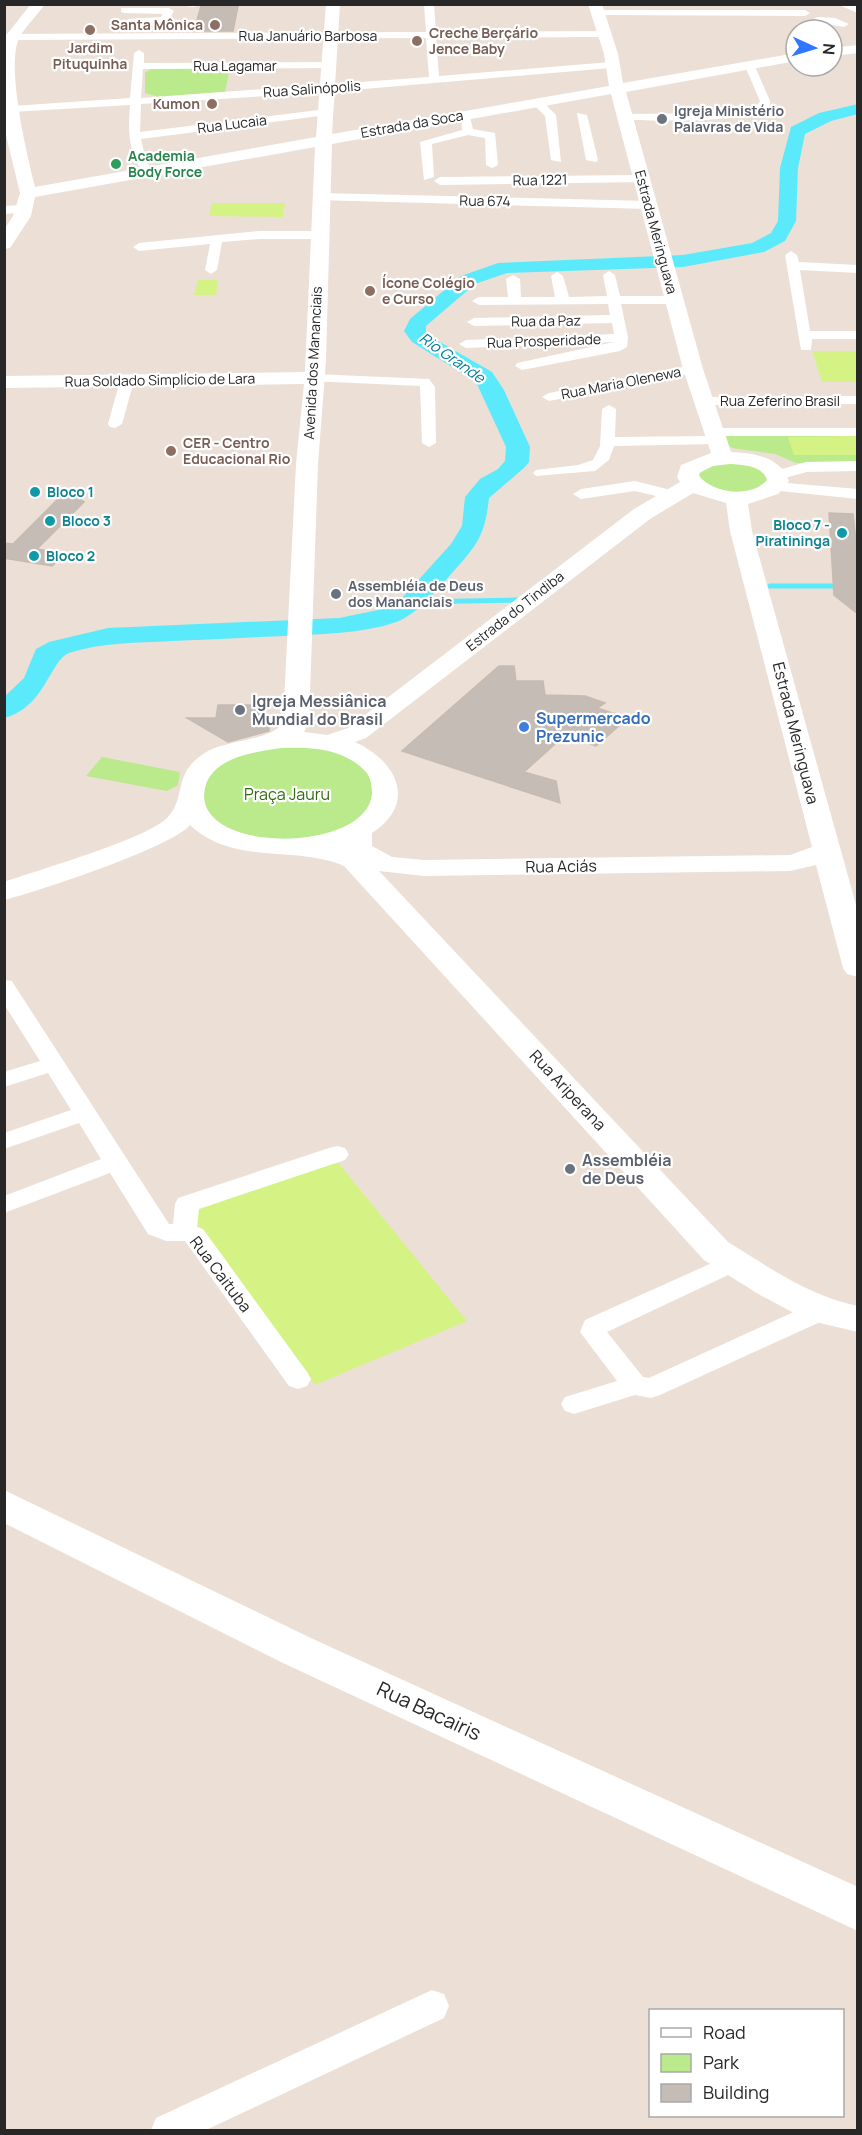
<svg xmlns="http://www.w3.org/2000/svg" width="862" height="2135" viewBox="0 0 862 2135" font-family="Manrope,sans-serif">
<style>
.green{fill:#baea8b}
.pitch{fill:#d5f385}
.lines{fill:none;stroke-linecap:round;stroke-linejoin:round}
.stream{stroke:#5beafc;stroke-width:5}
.river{fill:#5beafc;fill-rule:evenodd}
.building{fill:#c6bcb6;stroke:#c7bbb0;stroke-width:1.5}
.street{fill:#fff;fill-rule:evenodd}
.secondary{fill:#fff;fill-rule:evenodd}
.education-dot{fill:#8d6e63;stroke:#fff;stroke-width:2}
.worship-dot{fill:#6b7280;stroke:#fff;stroke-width:2}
.leisure-dot{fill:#2e9e5b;stroke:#fff;stroke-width:2}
.culture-dot{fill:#0f9aa8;stroke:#fff;stroke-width:2}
.shop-dot{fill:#3f7fe0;stroke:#fff;stroke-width:2}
.labels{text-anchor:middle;stroke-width:4.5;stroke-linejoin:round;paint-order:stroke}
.far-education-label{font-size:14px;font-weight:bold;fill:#785e54;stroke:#fff;text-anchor:start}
.far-street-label{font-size:14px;fill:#272727;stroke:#fff}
.far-worship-label{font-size:14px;font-weight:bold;fill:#5b616d;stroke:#fff;text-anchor:start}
.far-leisure-label{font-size:14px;font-weight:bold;fill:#27864d;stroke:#fff;text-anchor:start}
.far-culture-label{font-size:14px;font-weight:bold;fill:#0d838f;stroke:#fff;text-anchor:start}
.far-water-label{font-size:15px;font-style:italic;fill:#017d9b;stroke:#fff}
.worship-label{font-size:16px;font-weight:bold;fill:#5b616d;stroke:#fff;text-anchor:start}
.shop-label{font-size:16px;font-weight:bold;fill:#366cbe;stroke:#fff;text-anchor:start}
.street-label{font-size:16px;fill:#272727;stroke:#fff}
.park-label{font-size:16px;fill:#316a11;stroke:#fff}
.near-street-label{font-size:20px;fill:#272727;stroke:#fff}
</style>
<rect width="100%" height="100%" fill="#ecdfd6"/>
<path class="green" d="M230,67L225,92L159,97L145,93V73L151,69Z
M857,434V463H796L775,454L732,448L729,446L726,436Z
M716,463C736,464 760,460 771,480C743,498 728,495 699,480L701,470Z
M289,745C313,748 353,748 369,771C373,778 374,791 376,799L354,825L309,841L234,835L203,814L199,786C219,755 254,750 289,745Z
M102,757L180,772L178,785L167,791L86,776Z"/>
<path class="pitch" d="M212,203H285L283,217L209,216Z
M198,280H218L216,295H194Z
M812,351H857V382H822Z
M857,436V455H794L788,437Z
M335,1159L467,1321L315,1385L188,1211Z"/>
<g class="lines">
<path class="stream" d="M770,586H839
M412,602L518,600"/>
<path class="river" d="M858,104V114L831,121L805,134L798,168L796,221L785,241L764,252L683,267L507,273L475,284L426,326V334L492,372L504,390L530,447L529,462L525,467L489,498C485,536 477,545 452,573C437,590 423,608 403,619C380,631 330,634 304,635C260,637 216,639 172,641C138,643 102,642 69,653C50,660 45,708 4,718V697L24,678L36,649L49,642L108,628L339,618L383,609L403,597L451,544L462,526L465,497L480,479L498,469L505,461L506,447L476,382L412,342L404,331L410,319L461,276L498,263L683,255L752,243L771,233L778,221L780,168L791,127L819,113Z"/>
</g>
<path class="building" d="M201,6H238L233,31H194Z
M66,491L84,502L37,549L65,554L52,566L4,558V543L13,544Z
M829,513L853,514L857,551L858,614L834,595Z
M499,666H514L516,681H543L545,695L585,696L605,703L597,708L628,718L596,746L565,735L524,772L556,781L560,803L402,751Z
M218,705H264L262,718H269V731L228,742L187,718H216Z"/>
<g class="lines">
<path class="street" d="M166,4H199L194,7Z
M424,4H434L436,32L603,31L608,34L603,37L436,38L439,76L611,62L616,65L611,68L329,92L141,104L140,132L327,109L333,112L327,115L141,139L146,161L153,171L147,175L143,173C128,152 128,130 130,105L12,112L7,109L12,106L130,98L134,53L139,50L144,53V63L330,62L335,65L330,68L143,69L141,98L429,77L426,38L4,40V34L426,32Z
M839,4L858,6V13L841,6Z
M121,8H169L174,11L168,22L132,24L128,23V19L161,17L163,14L124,13L121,12Z
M597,10H805L810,13L805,16L594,15V11Z
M818,17L835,18L849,24L844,27L815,22V18Z
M749,61L754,64L770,101V105C752,125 655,120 626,120L620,117L626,114L725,113L756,106L760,101L744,64Z
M533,100H541L556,115L561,162L551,160L545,116L533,104Z
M461,113H469L473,129L495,133L498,165L492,168L486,165L485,138L468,135L432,144L434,177L424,180L420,142L462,130Z
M577,113L587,115L598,160L596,162L586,160Z
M641,175L645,176V182L440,185L434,181L440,177Z
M320,193L649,201L655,205L649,209L316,200L314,197Z
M24,205L30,209L28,212L4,214V206Z
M259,231H320L326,235L320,239H259L222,242L217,270L211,274L205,270L210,244L139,251L133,247L139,243Z
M791,251L797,255L799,262L858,265V273L800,270L810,331H858V339H812L811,350H801L785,255Z
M609,271L615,275L620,296H675L682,300L675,304H621L628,337L627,347L620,351L522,370L515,366L517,363L614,342L466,348L459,344L466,340L614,334L612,323L474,326L467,322L474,318L610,315L608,304L479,305L472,301L479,297H508L506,279L513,275L520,279L521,297H555L551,276L557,272L563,276L569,297L607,296L603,275Z
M693,365L698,366V372L549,401L542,397L549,393Z
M315,374L429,379L435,387L436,443L429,447L422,443L420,386L310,381V375Z
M127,377L134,381L122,424L115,428L110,427L108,424L120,381Z
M858,396V404L703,405L696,401L703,397Z
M609,405L616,409L615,437L711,436L707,432L714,428H858V436H720L723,440L716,444L614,446L609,460L595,471L536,476L533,473L536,470L578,465L593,460L600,446L602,409Z
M858,461V471L807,472L777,480L769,475L772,472L806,462Z
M635,481L679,492L681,495L673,500L635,491L581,499L573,494L581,489Z
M775,482L858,489V499L770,490L767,487L770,484Z
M4,980L12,981L15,986L169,1224H173L175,1204L178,1198L329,1148L337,1146L345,1148L349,1154L345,1160L199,1209L197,1227L203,1229L307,1372L311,1379L307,1386L298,1389L289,1386L185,1241H166L148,1234L110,1173L4,1213V1196L101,1159L79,1123L4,1149V1133L71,1110L48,1073L4,1087V1072L40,1061L4,1004Z
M732,1254L741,1257L744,1263L741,1269L607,1332L643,1377L649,1378L811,1304L820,1302L829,1304L833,1311L829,1318L660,1395L651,1398L635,1395L574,1414L565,1411L561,1404L565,1397L617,1381L580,1332L585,1320Z
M432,1990L444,1994L449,2006L444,2018L206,2130H151L156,2118Z"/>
<path class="secondary" d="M31,4H45C37,16 23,28 18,41C7,71 27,155 35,187L316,137L326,4H340L332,134L609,86L604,54L588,4H602L618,54L623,83L796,53V61L626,92L703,369L731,452C755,453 780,457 789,481L778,494L748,504L752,531L858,912V977L847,974L843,968L816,865L790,871L424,876L379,871L728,1242C770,1268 809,1296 858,1306V1332L807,1320L760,1295L704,1260L344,866C295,845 233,866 190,825C172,847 37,892 4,900V882C38,870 146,839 167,818C188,797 170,773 208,751C228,740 274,740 283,722L296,464L304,384L4,388V376L305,372L315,147L35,197L31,216L10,248L4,249V230L13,216L20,193L6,135L4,38ZM611,94L683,369L711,453L681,465L677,477L680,482L634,509L348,728L327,735L304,732L309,722L318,464L326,360L332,144ZM730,464C744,465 762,465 767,480C751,498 714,494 699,476V473L713,466ZM693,493L726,503L730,531L812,847L790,855L424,860L392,857L372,846V833C418,803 397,761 355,742L366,738L650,519ZM281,748C311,747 344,748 366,772C371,778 372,786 372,794C366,855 190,854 205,788C212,757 255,752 281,748Z
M858,45V53L832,56V48Z
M4,1490L313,1639L858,1887V1931L283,1663L4,1523Z"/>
</g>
<g class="education-dot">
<circle cx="215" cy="25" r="6"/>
<circle cx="90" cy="30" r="6"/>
<circle cx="417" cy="41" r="6"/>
<circle cx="212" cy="104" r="6"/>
<circle cx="370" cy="291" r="6"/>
<circle cx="171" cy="451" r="6"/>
</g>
<g class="worship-dot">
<circle cx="662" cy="119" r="6"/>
<circle cx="336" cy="594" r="6"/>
<circle cx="240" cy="710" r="6"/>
<circle cx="570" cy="1169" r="6"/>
</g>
<circle class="leisure-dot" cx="116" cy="164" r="6"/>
<g class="culture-dot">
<circle cx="35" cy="492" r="6"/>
<circle cx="50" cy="521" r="6"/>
<circle cx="842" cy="533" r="6"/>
<circle cx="34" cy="556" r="6"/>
</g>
<circle class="shop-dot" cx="524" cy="727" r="6"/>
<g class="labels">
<g class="far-education-label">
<text x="203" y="30" text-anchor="end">Santa Mônica</text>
<text x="429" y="38">Creche Berçário<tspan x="429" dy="16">Jence Baby</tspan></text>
<text x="90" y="53" text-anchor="middle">Jardim<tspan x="90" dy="16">Pituquinha</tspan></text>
<text x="200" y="109" text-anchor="end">Kumon</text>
<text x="382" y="288">Ícone Colégio<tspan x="382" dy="16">e Curso</tspan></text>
<text x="183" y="448">CER - Centro<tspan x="183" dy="16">Educacional Rio</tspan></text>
</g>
<g class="far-street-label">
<text x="308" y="41">Rua Januário Barbosa</text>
<text x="235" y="71">Rua Lagamar</text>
<text transform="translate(312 89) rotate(-4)" y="5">Rua Salinópolis</text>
<text transform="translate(232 124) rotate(-7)" y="5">Rua Lucaia</text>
<text transform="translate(412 124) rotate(-10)" y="5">Estrada da Soca</text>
<text transform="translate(540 180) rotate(-1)" y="5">Rua 1221</text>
<text transform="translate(485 201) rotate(1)" y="5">Rua 674</text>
<text transform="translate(656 232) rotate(75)" y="5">Estrada Meringuava</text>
<text transform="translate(546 321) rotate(-1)" y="5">Rua da Paz</text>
<text transform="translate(544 341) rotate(-2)" y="5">Rua Prosperidade</text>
<text transform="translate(313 363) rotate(-87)" y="5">Avenida dos Mananciais</text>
<text transform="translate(160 380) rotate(-1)" y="5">Rua Soldado Simplício de Lara</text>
<text transform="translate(621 383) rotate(-11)" y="5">Rua Maria Olenewa</text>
<text x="780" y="406">Rua Zeferino Brasil</text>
<text transform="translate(515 611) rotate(-38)" y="5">Estrada do Tindiba</text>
</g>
<g class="far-worship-label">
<text x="674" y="116">Igreja Ministério<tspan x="674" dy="16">Palavras de Vida</tspan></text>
<text x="348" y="591">Assembléia de Deus<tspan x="348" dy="16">dos Mananciais</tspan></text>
</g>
<g class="far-leisure-label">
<text x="128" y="161">Academia<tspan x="128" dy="16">Body Force</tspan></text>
</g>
<g class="far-culture-label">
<text x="47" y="497">Bloco 1</text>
<text x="62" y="526">Bloco 3</text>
<text x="830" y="530" text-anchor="end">Bloco 7 -<tspan x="830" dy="16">Piratininga</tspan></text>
<text x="46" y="561">Bloco 2</text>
</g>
<g class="far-water-label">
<text transform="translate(452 358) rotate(35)" y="5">Rio Grande</text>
</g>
<g class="worship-label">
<text x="252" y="707">Igreja Messiânica<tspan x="252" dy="18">Mundial do Brasil</tspan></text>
<text x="582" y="1166">Assembléia<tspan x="582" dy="18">de Deus</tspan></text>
</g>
<g class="shop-label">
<text x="536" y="724">Supermercado<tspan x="536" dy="18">Prezunic</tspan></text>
</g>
<g class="street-label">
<text transform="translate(796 733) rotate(76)" y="6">Estrada Meringuava</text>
<text transform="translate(561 866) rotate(-1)" y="6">Rua Aciás</text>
<text transform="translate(568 1090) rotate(47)" y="6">Rua Ariperana</text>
<text transform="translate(221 1274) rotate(53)" y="6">Rua Caituba</text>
</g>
<g class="park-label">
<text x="287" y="800">Praça Jauru</text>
</g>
<g class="near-street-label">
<text transform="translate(429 1711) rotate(25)" y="7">Rua Bacairis</text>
</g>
</g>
<rect width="862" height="2135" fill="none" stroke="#272727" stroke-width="12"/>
<rect x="649" y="2009" width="195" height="108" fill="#ffffff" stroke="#a9a9a9" stroke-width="1.5"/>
<rect x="661" y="2028" width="30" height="9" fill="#ffffff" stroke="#a9a9a9" stroke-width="1.5"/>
<text x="703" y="2039" font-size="18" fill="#272727">Road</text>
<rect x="661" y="2054" width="30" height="18" fill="#baea8b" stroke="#a9a9a9" stroke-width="1.5"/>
<text x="703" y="2069" font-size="18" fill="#272727">Park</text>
<rect x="661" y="2084" width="30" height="18" fill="#c6bcb6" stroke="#a9a9a9" stroke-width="1.5"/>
<text x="703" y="2099" font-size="18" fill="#272727">Building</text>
<g transform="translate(814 48) rotate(94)"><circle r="28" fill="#ffffff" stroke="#a9a9a9" stroke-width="1.5"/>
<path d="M0-4.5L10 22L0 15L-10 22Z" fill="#3077ff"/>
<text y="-9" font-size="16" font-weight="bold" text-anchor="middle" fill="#272727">N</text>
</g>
</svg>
